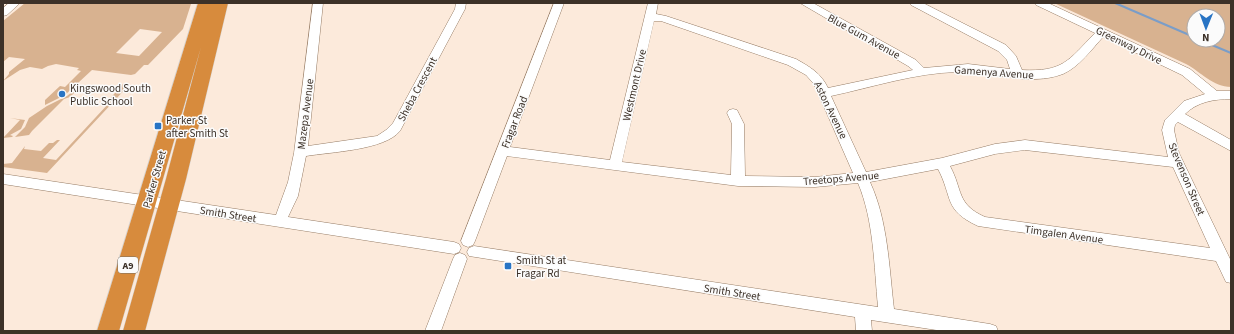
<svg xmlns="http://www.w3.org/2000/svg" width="1234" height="334" viewBox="0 0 1234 334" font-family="'Source Sans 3',sans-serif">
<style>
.green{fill:#d8b290;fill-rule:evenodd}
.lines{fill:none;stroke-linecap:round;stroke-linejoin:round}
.stream{stroke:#7a9dc8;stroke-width:2}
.minor-casing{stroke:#967c65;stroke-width:1}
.highway-casing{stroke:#d4d2d0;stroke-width:1}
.minor{fill:#fff;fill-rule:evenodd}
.highway{fill:#d78b3d;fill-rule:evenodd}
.poi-dot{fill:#2874c4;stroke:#fbfbfb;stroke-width:1.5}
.labels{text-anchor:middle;stroke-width:3;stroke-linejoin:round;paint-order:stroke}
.shield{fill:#fbfbfb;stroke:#756e67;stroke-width:1}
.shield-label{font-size:10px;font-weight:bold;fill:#3c3128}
.street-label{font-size:11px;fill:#3c3128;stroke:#fbfbfb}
.poi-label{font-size:11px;fill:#3c3128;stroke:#fbfbfb;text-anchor:start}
</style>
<rect width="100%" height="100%" fill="#fceadb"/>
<path class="green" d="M25,3H186L191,4L183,29L148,65H144L135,74L131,75L92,70L65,95L45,105V100L60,86L65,87L81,71L77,70L79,68L56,64L48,66L42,69L30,67L20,70L3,81L9,74V72L25,59L9,57L3,62V21ZM140,29L162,32L139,56L116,53Z
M1054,3H1231V87C1213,87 1201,72 1186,64ZM1194,16H1218V40H1194Z
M123,84L129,85L47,173L3,167V164L12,163L25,146L24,149L41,151L49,143H53L57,140H60L43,158L56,160L109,103H106Z
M77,88H79L70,97L64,99L32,131L29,135L15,137L25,127L29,118L47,106L67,96Z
M10,118L25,120L21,129L10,135L13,136L12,137L3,138L20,120Z"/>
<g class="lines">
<path class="stream" d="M1115,3L1194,37
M1200,40L1231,53"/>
<g class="minor-casing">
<path id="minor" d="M9,3H20L7,15L3,16V8Z
M313,3H323L308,146L377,136L386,130L393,123L455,9L456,3H466L465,9L400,131C385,150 331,152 306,156L298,196L288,217L454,242L459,244L461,248L459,252L454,254L3,184V174L276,215L288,182L294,153Z
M554,3H564L510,147L610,160L648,3H658L656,14L666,16L796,59C810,67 821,73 828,88L913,70L908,66L800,3H813L916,60L924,68L968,64L1010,69L1007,60L998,51L911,5L910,3H923L1006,45L1016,56L1022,70C1063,72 1068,61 1095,33L1036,5L1035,3H1048L1190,69L1217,91H1231V99C1214,99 1197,102 1185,114L1231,140V151L1178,122L1175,125L1174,130L1179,153L1231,261V283L1226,282L1216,261L978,226C943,210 953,197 938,169L870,182C888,221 889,267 894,309L990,324L996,326L998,331H943L871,320L872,331H856L855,317L469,256L467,252L469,248L474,246L878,307C874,266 874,221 858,183L815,187L738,186L507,156L475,241L473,245L468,247L463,245L461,241ZM654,21H661L788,65L806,75L814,84L853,173L815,177L745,176L744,124L737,110L733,109L729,110L727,113L732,124L731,175L622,162ZM1103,37L1182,75L1205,94L1184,101L1165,120L1162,130L1168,157L1025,140L995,144L942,158L866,172L831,96C873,87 915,73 957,72C992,71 1029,87 1063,74C1079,67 1092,49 1103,37ZM1025,150L1173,167L1210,248L985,217C956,204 963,190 950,166L995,154Z
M460,253L465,255L467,259L441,331H425L453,259L455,255Z"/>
</g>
<g class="highway-casing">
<path id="highway" d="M198,3H228L186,179L145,331H123L166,179L201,47L119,331H97Z"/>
</g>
<use href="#minor" class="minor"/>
<use href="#highway" class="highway"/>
</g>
<g class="poi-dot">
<circle cx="62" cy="94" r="4"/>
<rect x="154" y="122" width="8" height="8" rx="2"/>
<rect x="504" y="262" width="8" height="8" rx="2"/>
</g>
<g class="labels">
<rect class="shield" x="118" y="257" width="20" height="16" rx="3"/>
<g class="shield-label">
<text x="128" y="269">A9</text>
</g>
<g class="street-label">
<text transform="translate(864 36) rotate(29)" y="4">Blue Gum Avenue</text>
<text transform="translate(1129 45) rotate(26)" y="4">Greenway Drive</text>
<text transform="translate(994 72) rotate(4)" y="4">Gamenya Avenue</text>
<text transform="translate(634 85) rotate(-77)" y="4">Westmont Drive</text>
<text transform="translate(417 89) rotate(-62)" y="4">Sheba Crescent</text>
<text transform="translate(831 110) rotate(64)" y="4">Aston Avenue</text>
<text transform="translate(305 114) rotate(-83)" y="4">Mazepa Avenue</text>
<text transform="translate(514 122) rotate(-69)" y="4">Fragar Road</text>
<text transform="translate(841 178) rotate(-5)" y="4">Treetops Avenue</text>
<text transform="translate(154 179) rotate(-74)" y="4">Parker Street</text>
<text transform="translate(1187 179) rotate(67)" y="4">Stevenson Street</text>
<text transform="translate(228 214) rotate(9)" y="4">Smith Street</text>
<text transform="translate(1064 234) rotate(8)" y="4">Timgalen Avenue</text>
<text transform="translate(732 292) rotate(9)" y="4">Smith Street</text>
</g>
<g class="poi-label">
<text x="70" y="92">Kingswood South<tspan x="70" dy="13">Public School</tspan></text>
<text x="166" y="124">Parker St<tspan x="166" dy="13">after Smith St</tspan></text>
<text x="516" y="264">Smith St at<tspan x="516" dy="13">Fragar Rd</tspan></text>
</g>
</g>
<rect width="1234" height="334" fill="none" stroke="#3c3128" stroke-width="8"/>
<g transform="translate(1206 28) rotate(181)"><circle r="19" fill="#fbfbfb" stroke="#afaaa7"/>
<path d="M0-3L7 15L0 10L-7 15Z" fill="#2874c4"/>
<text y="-6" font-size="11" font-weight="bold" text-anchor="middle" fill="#3c3128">N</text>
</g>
</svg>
